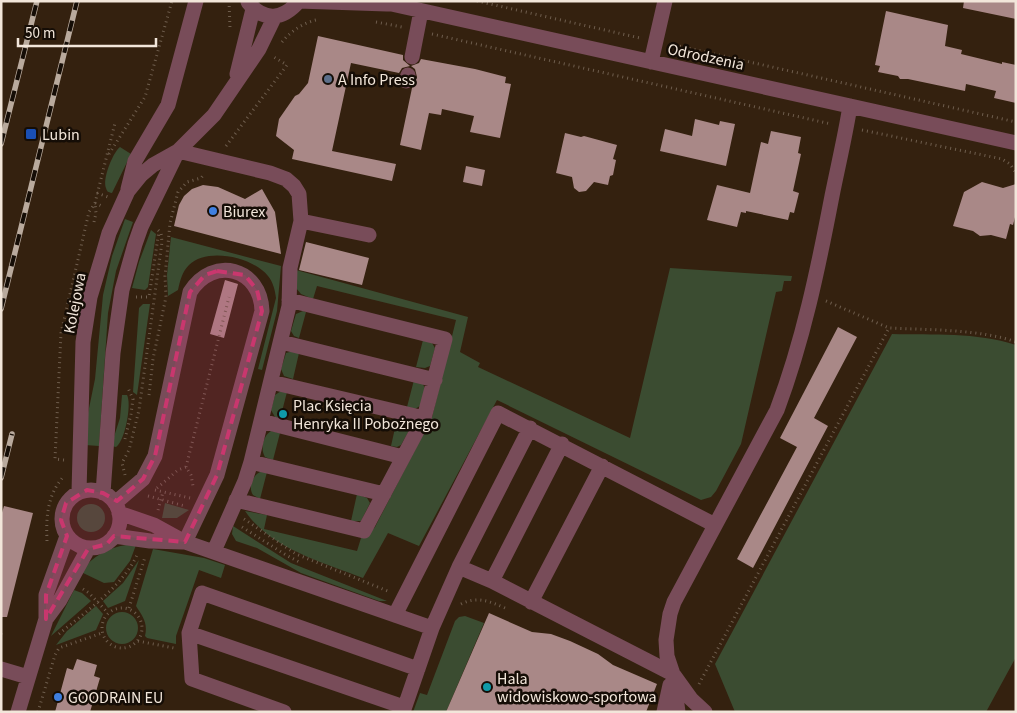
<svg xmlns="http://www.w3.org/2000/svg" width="1017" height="713" viewBox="0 0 1017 713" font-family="'Source Sans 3',sans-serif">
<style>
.green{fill:#3b4c31}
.building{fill:#a98887}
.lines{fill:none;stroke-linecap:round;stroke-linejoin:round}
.path{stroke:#6f5e4e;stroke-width:3;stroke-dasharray:1 4;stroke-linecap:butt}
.minor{stroke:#784c59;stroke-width:15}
.rail-casing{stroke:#b9aa9d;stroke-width:5.5}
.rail{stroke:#150d06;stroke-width:4;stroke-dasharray:11;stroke-linecap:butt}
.marked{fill:#c9376e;fill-opacity:0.2;stroke:#c9376e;stroke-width:4;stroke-dasharray:10 6;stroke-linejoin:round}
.service-dot{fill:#5c6f8a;stroke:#150d06;stroke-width:2}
.transit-dot{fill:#1a4fb4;stroke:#150d06;stroke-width:2}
.shop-dot{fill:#3f7fe0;stroke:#150d06;stroke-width:2}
.culture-dot{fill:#0f9aa8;stroke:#150d06;stroke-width:2}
.labels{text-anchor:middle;stroke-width:5;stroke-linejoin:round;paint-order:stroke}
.street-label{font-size:16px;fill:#f2e6da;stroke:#150d06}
.poi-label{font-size:16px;fill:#f2e6da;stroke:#150d06;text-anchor:start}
</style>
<rect width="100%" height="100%" fill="#34210f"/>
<path class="green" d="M120,147L131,154L112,193C108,192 107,192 106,188C102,180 113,152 120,147Z
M125,219L133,222L116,271L108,313L99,446L85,445L87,418L95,379L103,295L112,256Z
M151,230L156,234L148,287L145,290L132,288L139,262Z
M171,237L281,266L277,311L262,370L258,369L276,298C275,290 273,282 268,276C253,257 207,247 189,265C182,272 180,281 178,290L168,296L167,275Z
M670,268L792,276L791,281H784L782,291L776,292L741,444L716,491L711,497L701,500L497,400L419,546L388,533L363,578C323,562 271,549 245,511L267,515L264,529L357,551L361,538L366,537L375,527L432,417L456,320L317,286L313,299L301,294L296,288V270L468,317L460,352L480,363L478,367L630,438Z
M143,304H150L137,395L133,392L139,308Z
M303,311L306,312L299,338L294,336L291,331L296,314Z
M892,334C933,335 976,332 1016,345V657L986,712H735L715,664Z
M423,340L432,343L435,348L430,366L425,368L416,367Z
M293,351L299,353L293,379L284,376L281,369L286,353Z
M414,380L423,384L425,389L420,406L415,409L407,407Z
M281,391L287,392L280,419L275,417L271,410L275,395Z
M122,395H127C132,404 125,441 116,447L111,446L120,418Z
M397,419L405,421L410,429L401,445L397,447L391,446Z
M271,431L280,433L273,460L265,457C260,449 263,436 271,431Z
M260,472H267L260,499L253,495C248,487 252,476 260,472Z
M357,494L367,498L370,503L361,521H351Z
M165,503L189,510L177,518H162Z
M77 518a14 14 0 1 1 28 0a14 14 0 1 1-28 0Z
M233,526L291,563L387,601H379L301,573L257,548L236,541L232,534Z
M126,545H136L130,561L114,582L104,583L81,572C92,556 108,548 126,545Z
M153,549L204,558L225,565L221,578L199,570L176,636V644L147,638L145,636C148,623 143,617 136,606Z
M139,560L125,601L108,608L103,601L123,583Z
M74,590L82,593L91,601L51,636Z
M96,606L103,614L96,630L56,645L67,631Z
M106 628a16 16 0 1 1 32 0a16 16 0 1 1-32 0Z
M465,616L484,623L446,712H413L420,693L427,695L455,621L459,617Z"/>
<path class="building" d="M964,1H1016V19L963,8Z
M886,11L948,25L945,46L962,50L961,54L1002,64V62L1016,65V103L994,98L996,91L966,84L965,91L908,79H900L898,76L878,72L880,66L875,65Z
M318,36L403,55V60L410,66L402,68L399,73L351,63L332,151L396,164L392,181L292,159L294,150L276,136L279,119L295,96L299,94L308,83Z
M421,59L475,69L506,77L505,83L511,84L500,138L470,132L474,116L442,109L441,115L429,113L421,150L400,145L412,88L417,77L415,69L411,66L419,63Z
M695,119L719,125L720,121L735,124L726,166L660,151L665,129L692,136Z
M771,131L801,137L798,153L801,154L793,191L799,193L794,213L790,212L788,220L746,211V213L741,212L737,227L707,220L717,185L750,193L761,142L768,144Z
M565,133L581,137L584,136L617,145L613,159L616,160L613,175L610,176L608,185L594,182L586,191L579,192L574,188L572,177L556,173Z
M466,166L485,170L482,186L463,182Z
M982,182L1003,188L1016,184V213L1013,225L1010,224L1006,239L991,235L980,236L973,231L953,226L964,192Z
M203,185L218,187L245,199L262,189L275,212L281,254L174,226L179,205L184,196L192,189Z
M306,242L369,258L362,285L299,270Z
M225,280L238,284L224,338L210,334Z
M838,327L857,337L814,418L828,426L753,568L737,559L797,447L780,438Z
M4,506L33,513L7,617H1V516Z
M489,613L532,632L551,634L570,641L598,654L613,665L657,684L646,712H446Z
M77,659L97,665L94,676L100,678L90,712H55L67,668L73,670Z"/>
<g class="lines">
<path class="path" d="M229,1L230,28
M477,1L640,38
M376,22L402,27
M432,34L831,124
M282,42C291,31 303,23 316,20
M670,44L1016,122
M862,130L1002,159L1010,164L1016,173
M226,146L287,65L272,56
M109,154L145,97L172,1
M97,193L108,197
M95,203L104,207
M94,222L96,213L95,204
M136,297H149L159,231
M826,301L889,328
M149,395L153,359L166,297L165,276L170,223L178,192L187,182L201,178L204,174
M125,439L131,414L133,399L128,388
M64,460L55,459L61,333L89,212L95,203L115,123
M186,467L229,297
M125,475L122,463L129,450L139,410L162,242L161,233L156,228
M157,488L178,470L186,467L191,475L193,486
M155,490L190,498
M148,496L185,506
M158,510L163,492
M244,519L296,554L390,592
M242,527L286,555L301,563
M47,541C46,517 47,495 64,476
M83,589L89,593L108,613
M461,604C477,596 489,601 505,608
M102 628a20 20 0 1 1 40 0a20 20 0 1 1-40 0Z
M129,608L145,557
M1,634L2,631
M59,634C85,612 123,586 137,555
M138,641L174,648
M699,684L889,328C928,330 980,329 1016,342
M38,712L55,655L59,648L102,633"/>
<path class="minor" d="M298,1L387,4
M378,1L1016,143
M248,2C264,22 283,20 299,1
M412,57L421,11
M651,62L665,1
M237,74L253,9
M406,81L408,75
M178,151L270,173L286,179L294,186L299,194L301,221L290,268L289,306L251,462L245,481L214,551
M128,189L135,161L168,105L196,1
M301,221L369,235
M281,342L435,380
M271,382L424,418
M261,421L403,457
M251,462L384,494
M62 519a29 29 0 1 1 58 0a29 29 0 1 1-58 0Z
M79,492L83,342L90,297L103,254L109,233L128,191L141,175L153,165L178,151L214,115L259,49L275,16
M103,493L113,353L122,290L135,244L141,227L178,151
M236,500L364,531L424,418L445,339L289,300
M115,503L143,479L155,456L190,292C213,255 261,268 262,311L217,475L185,542
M119,513L154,525L185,542L432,628
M114,536L150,541L183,542
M459,567L492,581L673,674L691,699L705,712
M492,581L562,444
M531,602L602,466
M395,615L498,413L715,525
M46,619L60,600L88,549
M189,633L404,707
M1,669L28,677
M18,712L46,619V595L67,536
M284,712L192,679L189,633L202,593L418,669
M403,712L432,628L459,567L530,428
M664,712L670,685
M678,712L673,674L667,656L666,640L670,614L674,602L777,410C803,341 818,269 832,196C838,166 845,137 850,106"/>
<g class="rail-casing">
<path id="rail" d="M1,144L37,1
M1,309L77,1
M1,478L12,434"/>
</g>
<use href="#rail" class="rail"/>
</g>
<path class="marked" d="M217,271L245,275L257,290L262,311L217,475L185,542L114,536L107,544L88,549L46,619V595L67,536L61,520L66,503L87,490L103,493L117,501L143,479L155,456L190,292L205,275Z"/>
<circle class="service-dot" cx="328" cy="79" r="5"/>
<rect class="transit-dot" x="25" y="128" width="12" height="12" rx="2.5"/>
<g class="shop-dot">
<circle cx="213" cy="211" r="5"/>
<circle cx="58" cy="697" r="5"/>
</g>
<g class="culture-dot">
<circle cx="283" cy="414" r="5"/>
<circle cx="487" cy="687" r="5"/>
</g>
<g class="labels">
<g class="street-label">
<text transform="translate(706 56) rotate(12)" y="6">Odrodzenia</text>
<text transform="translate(74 303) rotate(-79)" y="6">Kolejowa</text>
</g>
<g class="poi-label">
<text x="338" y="85">A Info Press</text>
<text x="42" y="140">Lubin</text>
<text x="223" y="217">Biurex</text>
<text x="293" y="411">Plac Księcia<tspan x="293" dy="18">Henryka II Pobożnego</tspan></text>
<text x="497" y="684">Hala<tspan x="497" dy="18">widowiskowo-sportowa</tspan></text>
<text x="68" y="703">GOODRAIN EU</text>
</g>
</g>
<rect width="1017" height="713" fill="none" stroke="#f2e6da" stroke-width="5"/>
<path d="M18 38v8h138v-8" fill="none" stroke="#f2e6da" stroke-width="2.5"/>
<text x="25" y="38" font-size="15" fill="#f2e6da" stroke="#150d06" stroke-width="4" paint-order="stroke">50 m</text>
</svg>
